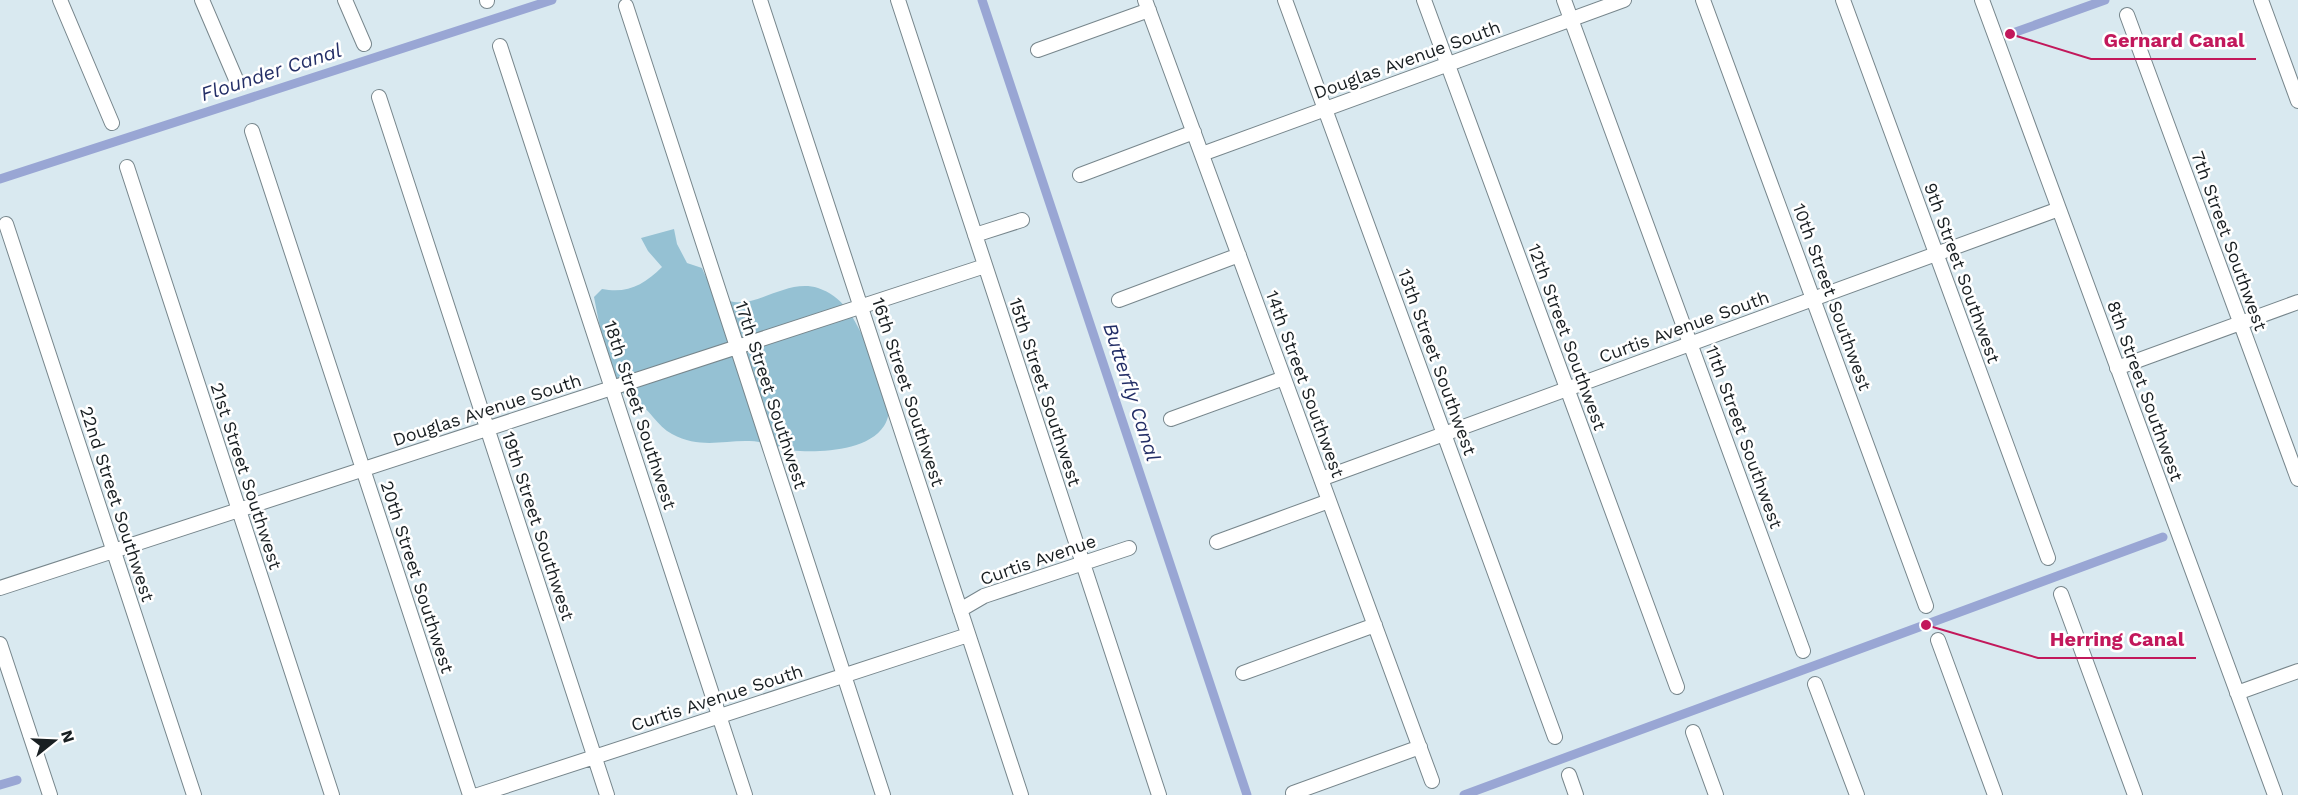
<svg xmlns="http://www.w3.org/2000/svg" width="2298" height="795" viewBox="0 0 2298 795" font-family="'Work Sans',sans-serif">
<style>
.green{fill:#95c1d3}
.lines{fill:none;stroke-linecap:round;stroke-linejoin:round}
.canal{stroke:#99a6d4;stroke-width:9}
.minor-casing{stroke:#77868c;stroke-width:16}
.minor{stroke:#fff;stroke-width:14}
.labels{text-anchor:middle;stroke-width:5;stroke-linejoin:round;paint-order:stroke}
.street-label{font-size:18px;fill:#191f22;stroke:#fff}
.water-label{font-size:20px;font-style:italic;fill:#242f67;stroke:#fff}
.leader{fill:none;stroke:#c2185b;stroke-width:2}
.callout-dot{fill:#c2185b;stroke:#fff;stroke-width:2}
.callout-label{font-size:20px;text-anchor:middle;font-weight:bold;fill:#c2185b;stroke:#fff;stroke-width:5;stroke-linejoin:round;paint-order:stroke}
</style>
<rect width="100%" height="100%" fill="#d9e9f0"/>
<path class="green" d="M674,229L677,244L687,263L702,268C731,340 775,274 818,288C830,292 839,299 847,309C859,324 890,391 889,409C889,414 887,422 884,426C868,450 826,452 800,451C787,451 778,445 765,443C731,436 706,452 672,434C657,426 650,410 636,400C631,397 625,395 620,392L605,354L594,297L602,289C627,294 644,285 662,267L648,251L641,238Z"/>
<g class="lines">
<path class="canal" d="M982,0L1247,795
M2010,34L2105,0
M0,179L552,0
M0,785L17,780
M1464,795L2163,537"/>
<g class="minor-casing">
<path id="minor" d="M60,0L112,123
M202,0L238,84
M345,0L364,44
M487,0V1
M760,0L1021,795
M898,0L1159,795
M1145,0L1432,781
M1285,0L1555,737
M1424,0L1677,687
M1564,0L1803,651
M1703,0L1926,606
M1843,0L2048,558
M1982,0L2275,795
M2261,0L2298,101
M626,6L883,795
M2127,15L2298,479
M500,46L745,795
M1038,50L1149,10
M379,97L607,795
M252,131L470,795
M1202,154L1624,0
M127,167L332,795
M1080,175L1194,132
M6,224L194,795
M975,235L1022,220
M1119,300L1239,255
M2117,368L2298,302
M1171,419L1284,378
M1321,479L2059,209
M1217,542L1329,501
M0,588L985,266
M2061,594L2135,795
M960,610L984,596L1129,548
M1938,640L1995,795
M0,644L50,795
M1243,673L1375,625
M1815,684L1857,795
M2237,693L2298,671
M1693,732L1716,795
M1569,775L1576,795
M1293,793L1420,747
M478,795L968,635"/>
</g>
<use href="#minor" class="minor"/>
</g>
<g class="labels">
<g class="street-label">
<text transform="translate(1407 60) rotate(-20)" y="6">Douglas Avenue South</text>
<text transform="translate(2229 241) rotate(70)" y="6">7th Street Southwest</text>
<text transform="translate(1962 273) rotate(70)" y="6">9th Street Southwest</text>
<text transform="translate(1832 297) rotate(70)" y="6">10th Street Southwest</text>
<text transform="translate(1684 327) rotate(-20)" y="6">Curtis Avenue South</text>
<text transform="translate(1567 337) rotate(70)" y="6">12th Street Southwest</text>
<text transform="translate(1437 362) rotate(70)" y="6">13th Street Southwest</text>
<text transform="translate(1305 384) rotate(70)" y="6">14th Street Southwest</text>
<text transform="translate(2145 391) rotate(70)" y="6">8th Street Southwest</text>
<text transform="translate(908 392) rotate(72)" y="6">16th Street Southwest</text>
<text transform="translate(1045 392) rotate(72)" y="6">15th Street Southwest</text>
<text transform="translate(771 395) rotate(72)" y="6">17th Street Southwest</text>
<text transform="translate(487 410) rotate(-18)" y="6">Douglas Avenue South</text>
<text transform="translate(640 415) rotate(72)" y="6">18th Street Southwest</text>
<text transform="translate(1744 437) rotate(70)" y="6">11th Street Southwest</text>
<text transform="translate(246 476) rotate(72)" y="6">21st Street Southwest</text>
<text transform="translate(117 504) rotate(72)" y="6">22nd Street Southwest</text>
<text transform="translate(538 526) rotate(72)" y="6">19th Street Southwest</text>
<text transform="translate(1038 560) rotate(-19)" y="6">Curtis Avenue</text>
<text transform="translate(417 577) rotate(72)" y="6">20th Street Southwest</text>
<text transform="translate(717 698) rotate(-18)" y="6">Curtis Avenue South</text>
</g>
<g class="water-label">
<text transform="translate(271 72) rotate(-18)" y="7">Flounder Canal</text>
<text transform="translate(1132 392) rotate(72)" y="7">Butterfly Canal</text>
</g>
</g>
<path class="leader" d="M2010 34L2091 59H2256M1926 625L2038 658H2196"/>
<g class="callout-dot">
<circle cx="2010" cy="34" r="6"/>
<circle cx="1926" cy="625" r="6"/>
</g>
<g class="callout-label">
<text x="2174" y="47">Gernard Canal</text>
<text x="2117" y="646">Herring Canal</text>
</g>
<g transform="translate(54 741) rotate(72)" stroke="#ffffff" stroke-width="4.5" paint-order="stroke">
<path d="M0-4.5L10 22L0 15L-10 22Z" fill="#191f22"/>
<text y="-9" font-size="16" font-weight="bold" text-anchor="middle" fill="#191f22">N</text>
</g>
</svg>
